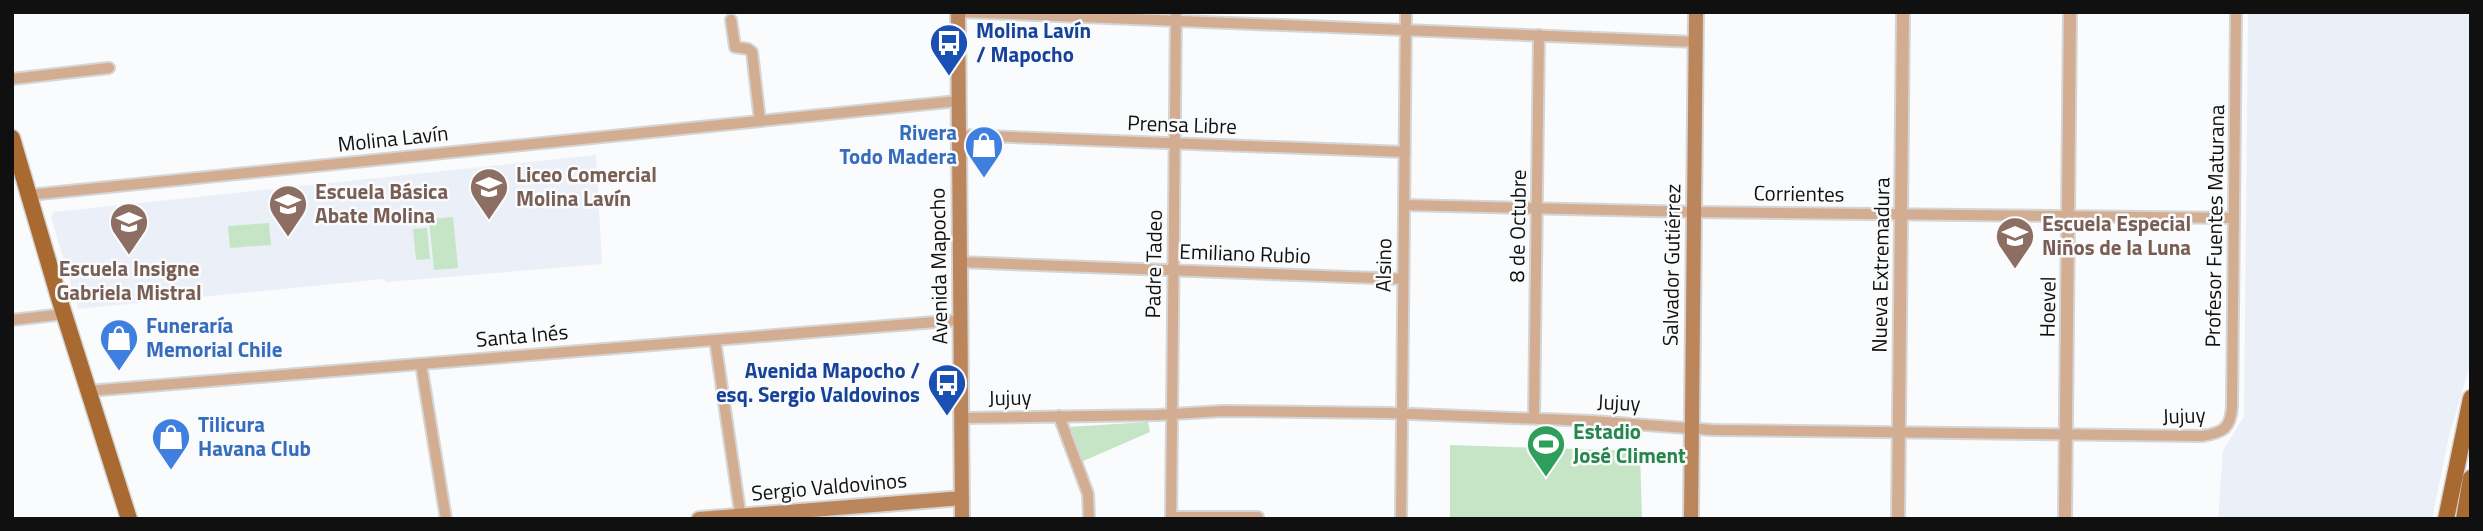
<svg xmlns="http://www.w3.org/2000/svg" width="2483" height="531" viewBox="0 0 2483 531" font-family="'Titillium Web',sans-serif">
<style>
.built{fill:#ebeff7}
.green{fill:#c6e5c6}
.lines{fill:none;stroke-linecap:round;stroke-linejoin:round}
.minor-casing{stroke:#d5d5d6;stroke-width:14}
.tertiary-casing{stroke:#d5d5d6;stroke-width:16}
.secondary-casing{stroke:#d5d5d6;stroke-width:18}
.primary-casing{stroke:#d5d5d6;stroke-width:19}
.minor{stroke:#d2ad91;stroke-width:10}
.tertiary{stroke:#d2ad91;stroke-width:12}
.secondary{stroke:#bb865c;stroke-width:14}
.primary{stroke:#a96a31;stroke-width:16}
.labels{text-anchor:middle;stroke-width:5;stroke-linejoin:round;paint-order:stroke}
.transit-label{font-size:21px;font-weight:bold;fill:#164399;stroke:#fafbfc;text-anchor:start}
.street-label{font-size:21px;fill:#101010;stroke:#fafbfc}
.shop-label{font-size:21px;font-weight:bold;fill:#366cbe;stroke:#fafbfc;text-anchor:start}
.education-label{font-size:21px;font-weight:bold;fill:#785e54;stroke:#fafbfc;text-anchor:start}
.leisure-label{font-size:21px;font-weight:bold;fill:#27864d;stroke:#fafbfc;text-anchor:start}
</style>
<rect width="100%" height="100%" fill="#fafbfc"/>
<path class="built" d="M2248,12H2471V362L2449,436L2432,519H2218L2223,451L2244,416Z
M596,155L602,264L386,282L384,279L78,309L51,217L54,212Z"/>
<path class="green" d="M453,217L458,268L434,270L429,219Z
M269,223L271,245L230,248L228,226Z
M427,228L430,259L416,260L413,229Z
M1148,422L1150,432L1081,462L1068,427Z
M1450,445L1640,451L1642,519H1450Z"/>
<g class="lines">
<g class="minor-casing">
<path id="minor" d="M963,12L1696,42
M731,20L735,47L748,49L752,52L760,121
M12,79L109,68
M958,135L1405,152
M29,195L958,101
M1405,205L1694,212L2234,218
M960,262L1403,279
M12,320L64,314
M715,340L741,519
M421,364L446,519
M88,391L960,320
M1059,416L1088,494L1089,519
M961,418L1157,415L1223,411L1387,413L1592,421L1713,430L2202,436C2223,433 2231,428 2232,406L2236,12
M1534,418L1539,35
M1171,517H1258
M1171,519L1176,12
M1401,519L1406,12"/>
</g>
<g class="tertiary-casing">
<path id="tertiary" d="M1898,519L1903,12
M2065,519L2070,12"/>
</g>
<g class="secondary-casing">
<path id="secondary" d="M958,12L962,519
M699,519L962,498
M1691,519L1696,12"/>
</g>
<g class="primary-casing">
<path id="primary" d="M12,138L59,298L129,519
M2446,519L2471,398
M2464,519L2471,478"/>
</g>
<use href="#minor" class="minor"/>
<use href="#tertiary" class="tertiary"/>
<use href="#secondary" class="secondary"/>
<use href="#primary" class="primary"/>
</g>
<defs>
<g id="bus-pin" transform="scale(2.0125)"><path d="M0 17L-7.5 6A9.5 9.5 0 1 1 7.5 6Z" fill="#1a4fb4" stroke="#fafbfc"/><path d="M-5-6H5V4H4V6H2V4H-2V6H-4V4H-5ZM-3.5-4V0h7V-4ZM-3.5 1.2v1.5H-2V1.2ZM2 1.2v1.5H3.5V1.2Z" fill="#fff"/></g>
<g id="shop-pin" transform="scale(2.0125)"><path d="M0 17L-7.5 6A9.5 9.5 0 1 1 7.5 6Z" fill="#3f7fe0" stroke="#fafbfc"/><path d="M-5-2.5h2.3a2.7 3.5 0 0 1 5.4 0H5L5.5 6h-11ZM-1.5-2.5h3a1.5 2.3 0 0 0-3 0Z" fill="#fff"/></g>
<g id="school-pin" transform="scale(2.0125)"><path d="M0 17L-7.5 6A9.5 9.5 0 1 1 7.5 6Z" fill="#8d6e63" stroke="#fafbfc"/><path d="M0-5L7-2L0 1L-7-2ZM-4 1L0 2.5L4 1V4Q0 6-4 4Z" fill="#fff"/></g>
<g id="stadium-pin" transform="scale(2.0125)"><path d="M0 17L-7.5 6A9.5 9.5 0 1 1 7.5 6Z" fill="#2e9e5b" stroke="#fafbfc"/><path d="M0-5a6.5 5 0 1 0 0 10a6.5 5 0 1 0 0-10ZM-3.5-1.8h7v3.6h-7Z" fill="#fff"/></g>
</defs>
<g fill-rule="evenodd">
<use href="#bus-pin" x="949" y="43"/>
<use href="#shop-pin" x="984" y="145"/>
<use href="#school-pin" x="489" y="187"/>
<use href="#school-pin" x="288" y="204"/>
<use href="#school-pin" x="129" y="222"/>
<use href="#school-pin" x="2015" y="236"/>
<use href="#shop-pin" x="119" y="338"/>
<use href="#bus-pin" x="947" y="383"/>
<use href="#shop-pin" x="171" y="437"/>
<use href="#stadium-pin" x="1546" y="444"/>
</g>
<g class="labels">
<g class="transit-label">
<text x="976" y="38">Molina Lavín<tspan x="976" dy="24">/ Mapocho</tspan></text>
<text x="920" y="378" text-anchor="end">Avenida Mapocho /<tspan x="920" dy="24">esq. Sergio Valdovinos</tspan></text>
</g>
<g class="street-label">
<text transform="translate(1182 125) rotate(2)" y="7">Prensa Libre</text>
<text transform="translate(393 139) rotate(-6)" y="7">Molina Lavín</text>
<text transform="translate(1799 194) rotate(1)" y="7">Corrientes</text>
<text transform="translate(1518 226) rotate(-89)" y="7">8 de Octubre</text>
<text transform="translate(2215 226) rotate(-89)" y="7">Profesor Fuentes Maturana</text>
<text transform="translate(1245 254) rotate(2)" y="7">Emiliano Rubio</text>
<text transform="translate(1154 264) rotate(-89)" y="7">Padre Tadeo</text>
<text transform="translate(1384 265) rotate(-89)" y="7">Alsino</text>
<text transform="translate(1672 265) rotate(-89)" y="7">Salvador Gutiérrez</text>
<text transform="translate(1881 265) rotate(-89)" y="7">Nueva Extremadura</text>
<text transform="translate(939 266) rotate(-91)" y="7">Avenida Mapocho</text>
<text transform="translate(2048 307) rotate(-89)" y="7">Hoevel</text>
<text transform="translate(522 336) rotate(-5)" y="7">Santa Inés</text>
<text transform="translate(1010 398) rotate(-1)" y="7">Jujuy</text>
<text transform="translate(1619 403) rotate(3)" y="7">Jujuy</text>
<text transform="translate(2184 416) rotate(-2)" y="7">Jujuy</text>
<text transform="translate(829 487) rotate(-5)" y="7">Sergio Valdovinos</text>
</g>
<g class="shop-label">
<text x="957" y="140" text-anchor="end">Rivera<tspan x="957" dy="24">Todo Madera</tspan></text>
<text x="146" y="333">Funeraría<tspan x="146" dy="24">Memorial Chile</tspan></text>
<text x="198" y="432">Tilicura<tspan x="198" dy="24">Havana Club</tspan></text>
</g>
<g class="education-label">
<text x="516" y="182">Liceo Comercial<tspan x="516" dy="24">Molina Lavín</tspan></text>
<text x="315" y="199">Escuela Básica<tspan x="315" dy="24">Abate Molina</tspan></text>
<text x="2042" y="231">Escuela Especial<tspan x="2042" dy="24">Niños de la Luna</tspan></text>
<text x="129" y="276" text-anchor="middle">Escuela Insigne<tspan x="129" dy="24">Gabriela Mistral</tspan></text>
</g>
<g class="leisure-label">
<text x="1573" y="439">Estadio<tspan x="1573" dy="24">José Climent</tspan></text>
</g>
</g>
<rect width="2483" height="531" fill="none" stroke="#101010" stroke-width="28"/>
</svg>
